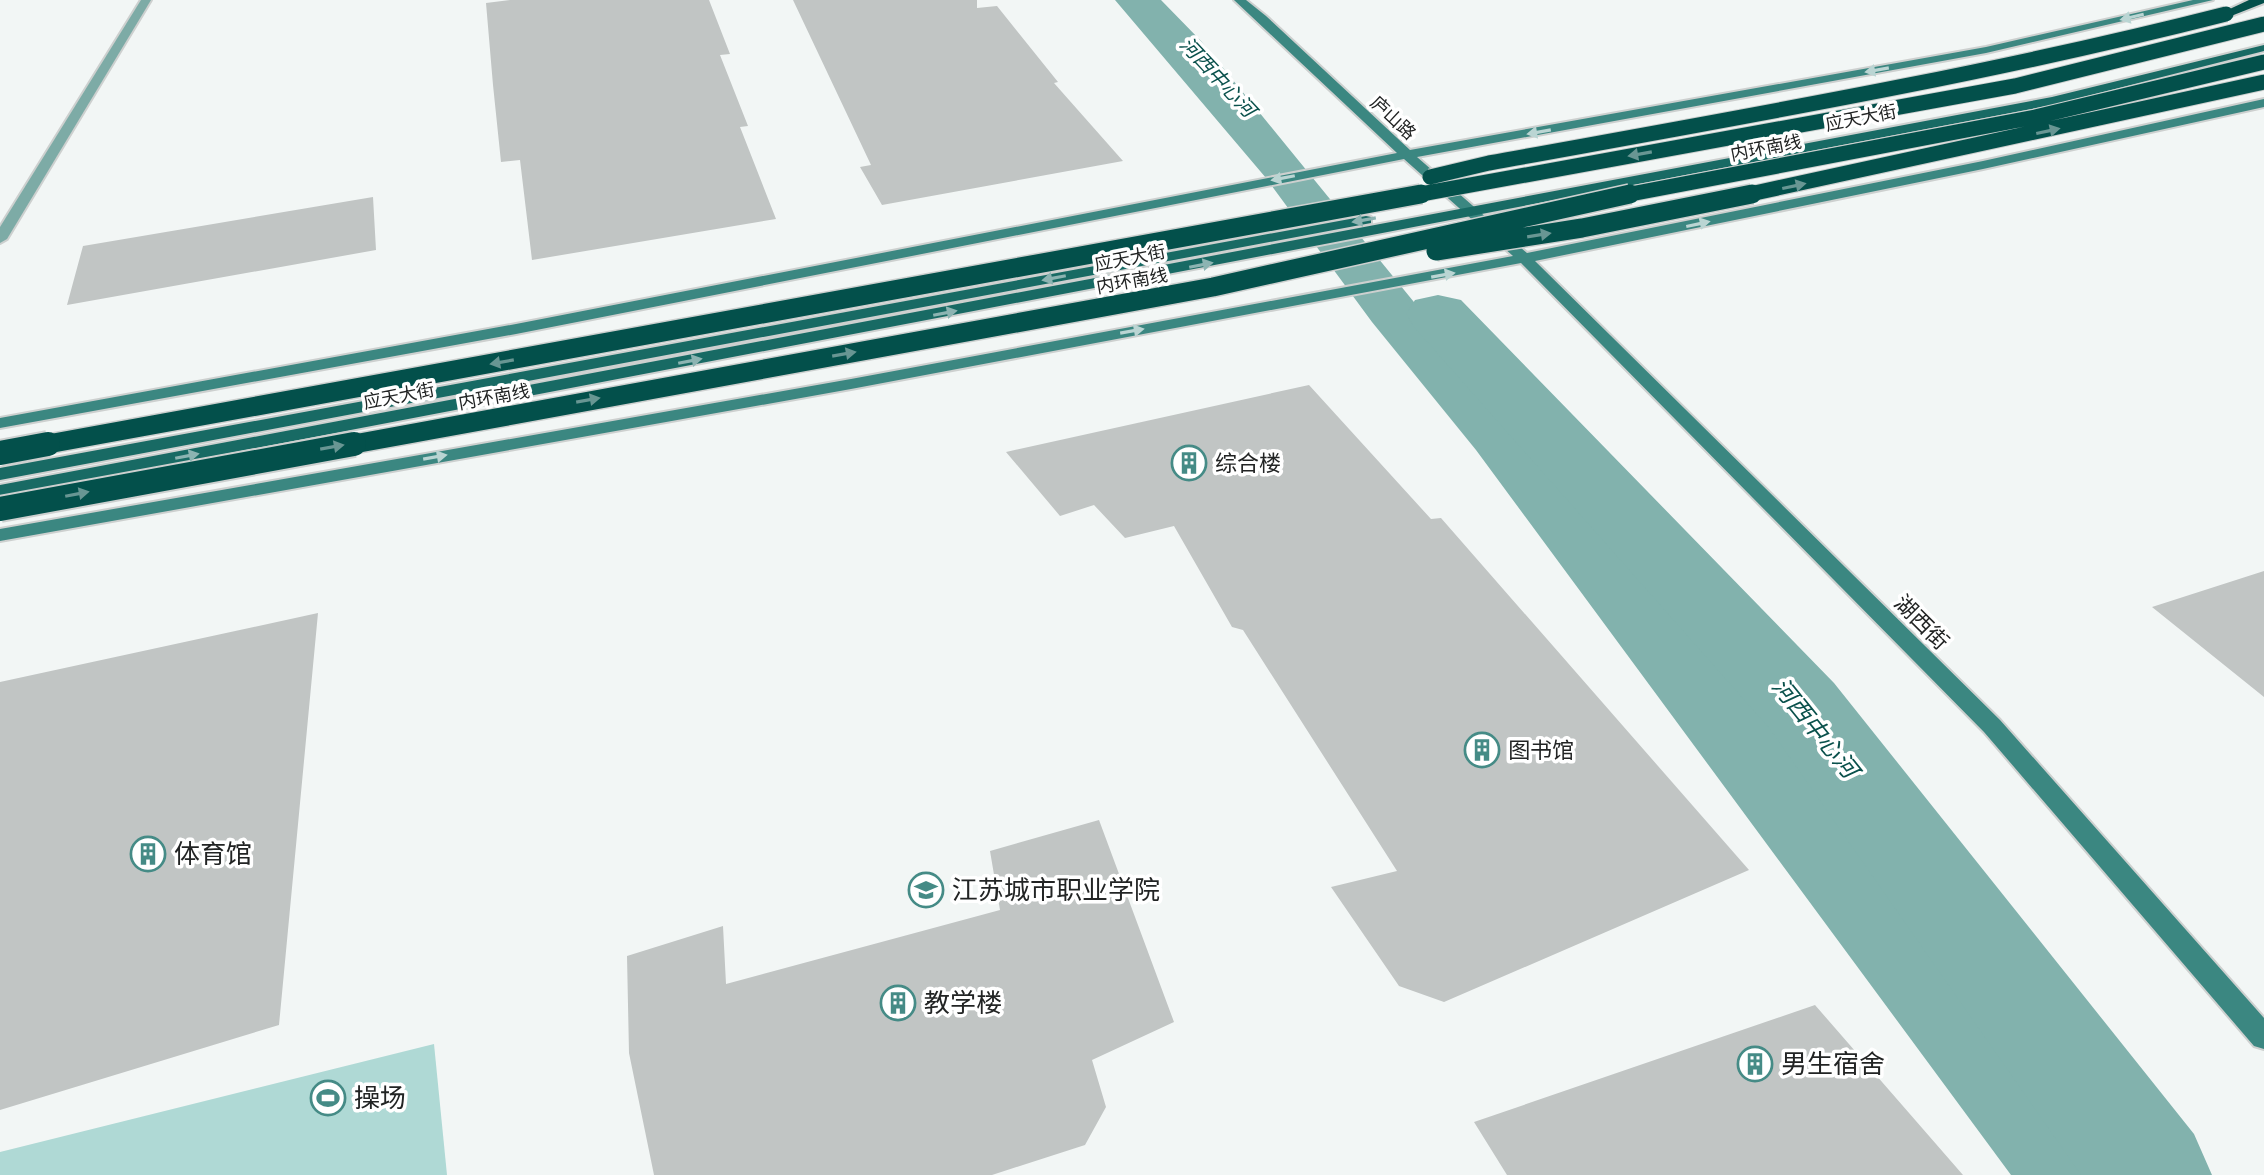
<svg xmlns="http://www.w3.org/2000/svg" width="2264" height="1175" viewBox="0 0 2264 1175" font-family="'PT Sans Narrow','Noto Sans SC',sans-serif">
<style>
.green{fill:#afd9d5}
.water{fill:#82b2ad}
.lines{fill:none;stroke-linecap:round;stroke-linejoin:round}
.river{fill:#82b2ad;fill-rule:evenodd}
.building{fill:#c1c5c4}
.street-casing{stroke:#cdd0cf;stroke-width:4}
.secondary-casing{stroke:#cdd0cf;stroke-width:4}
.primary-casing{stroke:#cdd0cf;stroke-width:4}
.highway-casing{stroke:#cdd0cf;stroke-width:4}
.street{fill:#7daba6;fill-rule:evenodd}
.secondary{fill:#3b8781;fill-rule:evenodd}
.primary{fill:#186a64;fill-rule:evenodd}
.highway{fill:#03504b;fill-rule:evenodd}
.highway-bridge-far2-casing{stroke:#cdd0cf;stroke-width:17;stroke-linecap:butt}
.highway-bridge-far1-casing{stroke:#cdd0cf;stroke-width:22;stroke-linecap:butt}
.highway-bridge-casing{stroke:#cdd0cf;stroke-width:28;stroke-linecap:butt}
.highway-bridge-far2{stroke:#03504b;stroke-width:15}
.highway-bridge-far1{stroke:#03504b;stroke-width:19}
.highway-bridge{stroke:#03504b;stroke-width:24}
.oneway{fill:#bad5d3}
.oneway2{fill:#689693}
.oneway3{fill:#8cb4b2}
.labels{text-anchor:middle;stroke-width:7;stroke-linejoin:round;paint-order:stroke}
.far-street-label{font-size:18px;fill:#222424;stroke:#fff}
.far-water-label{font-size:20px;font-style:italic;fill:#0a514c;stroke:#fff}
.poi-label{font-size:22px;fill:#222424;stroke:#fff;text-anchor:start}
.street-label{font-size:22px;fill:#222424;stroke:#fff}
.water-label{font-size:24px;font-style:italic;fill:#0a514c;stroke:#fff}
.near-poi-label{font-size:26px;fill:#222424;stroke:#fff;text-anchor:start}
</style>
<rect width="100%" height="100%" fill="#f2f6f5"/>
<path class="green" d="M434,1044L447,1175H0V1152Z"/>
<path class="water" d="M1115,0H1161L1201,41L1440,334L1862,808L2157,1175H2011L1476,450L1372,322L1266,178Z"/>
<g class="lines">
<path class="river" d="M1438,295L1461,300L1834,683L2194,1134L2212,1175H2081L1770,729L1415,328L1406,314L1415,300Z"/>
</g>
<path class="building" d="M510,0H709L730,54L720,55L748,126L740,127L776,219L532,260L520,160L501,162L493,85L486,3Z
M793,0H977V8L997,6L1058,82L1054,83L1123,161L882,205L860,167L871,165Z
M373,197L376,250L67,305L83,246Z
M1309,385L1431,519L1441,518L1749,870L1444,1002L1399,986L1331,887L1397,871L1243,630L1232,627L1174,526L1125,538L1094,505L1060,516L1006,452Z
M2264,571V697L2152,607Z
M318,613L279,1025L0,1110V682Z
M1099,820L1174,1022L1092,1060L1106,1107L1085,1145L992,1175H654L629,1053L627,956L723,926L726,984L1000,910L990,851Z
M1815,1005L1963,1175H1507L1474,1122Z"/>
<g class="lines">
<g class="street-casing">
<path id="street" d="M141,0H151L7,239L0,243V227Z"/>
</g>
<g class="secondary-casing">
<path id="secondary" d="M1234,0H1246L1266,16L1410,150L1986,47L2193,0H2213L1986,53L1417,157L1527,253L1983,161L2264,99V107L1983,169L1535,261L2000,720L2264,1018V1049L2254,1046L1984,732L1521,263L851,389L0,541V529L851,379L1513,256L1404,159L516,334L0,428V418L516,324L1397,153Z"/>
</g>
<g class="primary-casing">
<path id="primary" d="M2264,45V51L2052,105L0,497V485L2052,97Z
M1366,216L1371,217V223L0,480V468Z"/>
</g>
<g class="highway-casing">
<path id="highway" d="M2249,0H2264V3L2226,18L2219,14Z"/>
</g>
<use href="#street" class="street"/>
<use href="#secondary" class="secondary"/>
<use href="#primary" class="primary"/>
<use href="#highway" class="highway"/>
<g class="highway-bridge-far2-casing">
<path id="highway-bridge-far2" d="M1430,177L1489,163C1736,118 1983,76 2226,14
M1410,196L2015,86L2264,24
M1620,196L2035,117L2264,62
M1741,196L2264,82"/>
</g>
<g class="highway-bridge-far1-casing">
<path id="highway-bridge-far1" d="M1436,251L1582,228L1752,194
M37,446L1421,194
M343,446L1213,287L1630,194"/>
</g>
<g class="highway-bridge-casing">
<path id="highway-bridge" d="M0,453L48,444
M0,509L354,444"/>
</g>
<use href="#highway-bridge-far2" class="highway-bridge-far2"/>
<use href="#highway-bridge-far1" class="highway-bridge-far1"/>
<use href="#highway-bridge" class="highway-bridge"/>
</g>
<defs><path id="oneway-solid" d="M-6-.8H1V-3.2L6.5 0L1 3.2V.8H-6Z" transform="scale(2)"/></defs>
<g class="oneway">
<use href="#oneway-solid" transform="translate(2132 17) rotate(167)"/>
<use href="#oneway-solid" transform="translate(1877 70) rotate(170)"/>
<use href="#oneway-solid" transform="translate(1539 132) rotate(170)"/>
<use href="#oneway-solid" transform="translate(1283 178) rotate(169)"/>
<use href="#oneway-solid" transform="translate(1698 224) rotate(-12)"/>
<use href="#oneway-solid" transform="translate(1443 275) rotate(-10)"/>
<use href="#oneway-solid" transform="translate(1132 331) rotate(-10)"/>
<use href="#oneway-solid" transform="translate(435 457) rotate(-10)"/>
</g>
<g class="oneway2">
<use href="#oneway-solid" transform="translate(2048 131) rotate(-12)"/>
<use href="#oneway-solid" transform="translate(1640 154) rotate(170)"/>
<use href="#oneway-solid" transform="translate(1794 186) rotate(-12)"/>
<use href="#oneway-solid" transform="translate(1539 235) rotate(-9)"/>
<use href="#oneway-solid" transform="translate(844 354) rotate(-10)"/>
<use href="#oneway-solid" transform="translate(502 362) rotate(170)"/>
<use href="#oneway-solid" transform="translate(588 400) rotate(-10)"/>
<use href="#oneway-solid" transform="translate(332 447) rotate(-10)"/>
<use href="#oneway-solid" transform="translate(77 494) rotate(-11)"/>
</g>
<g class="oneway3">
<use href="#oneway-solid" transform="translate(1364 220) rotate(170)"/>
<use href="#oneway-solid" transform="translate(1201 265) rotate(-11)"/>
<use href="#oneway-solid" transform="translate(1054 278) rotate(169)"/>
<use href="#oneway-solid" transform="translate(945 313) rotate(-11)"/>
<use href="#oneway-solid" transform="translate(690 361) rotate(-11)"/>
<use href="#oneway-solid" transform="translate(187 456) rotate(-11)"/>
</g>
<defs>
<g id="building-ring" transform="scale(1.8)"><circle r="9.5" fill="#fff" stroke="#458b86" stroke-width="1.5"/><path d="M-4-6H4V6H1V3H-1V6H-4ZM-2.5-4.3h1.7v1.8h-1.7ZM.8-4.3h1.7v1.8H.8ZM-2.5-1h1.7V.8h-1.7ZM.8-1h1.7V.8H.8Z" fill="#458b86"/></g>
<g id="school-ring" transform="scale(1.8)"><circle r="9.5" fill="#fff" stroke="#458b86" stroke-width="1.5"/><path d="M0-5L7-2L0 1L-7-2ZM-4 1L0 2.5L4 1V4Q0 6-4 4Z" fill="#458b86"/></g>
<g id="stadium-ring" transform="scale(1.8)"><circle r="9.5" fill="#fff" stroke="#458b86" stroke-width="1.5"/><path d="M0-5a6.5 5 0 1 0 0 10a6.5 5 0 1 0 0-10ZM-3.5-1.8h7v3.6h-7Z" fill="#458b86"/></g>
</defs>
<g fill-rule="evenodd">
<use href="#building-ring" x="1189" y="463"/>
<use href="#building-ring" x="1482" y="750"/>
<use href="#building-ring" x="148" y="854"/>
<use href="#school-ring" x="926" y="890"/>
<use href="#building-ring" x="898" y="1003"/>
<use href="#building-ring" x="1755" y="1064"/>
<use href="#stadium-ring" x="328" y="1098"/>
</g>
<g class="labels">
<g class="far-street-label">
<text transform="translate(1393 118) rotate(43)" y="6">庐山路</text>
<text transform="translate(1861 118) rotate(-11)" y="6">应天大街</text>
<text transform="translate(1766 148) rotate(-11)" y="6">内环南线</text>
<text transform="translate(1130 258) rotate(-11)" y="6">应天大街</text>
<text transform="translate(1132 281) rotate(-10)" y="6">内环南线</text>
<text transform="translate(399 396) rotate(-11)" y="6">应天大街</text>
<text transform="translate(494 397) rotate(-10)" y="6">内环南线</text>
</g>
<g class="far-water-label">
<text transform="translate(1218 77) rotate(47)" y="7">河西中心河</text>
</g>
<g class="poi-label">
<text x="1215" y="471">综合楼</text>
<text x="1508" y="758">图书馆</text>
</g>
<g class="street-label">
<text transform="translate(1922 622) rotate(45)" y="8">湖西街</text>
</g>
<g class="water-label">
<text transform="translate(1815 728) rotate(51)" y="8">河西中心河</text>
</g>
<g class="near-poi-label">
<text x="174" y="863">体育馆</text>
<text x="952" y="899">江苏城市职业学院</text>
<text x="924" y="1012">教学楼</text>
<text x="1781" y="1073">男生宿舍</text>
<text x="354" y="1107">操场</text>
</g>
</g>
</svg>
